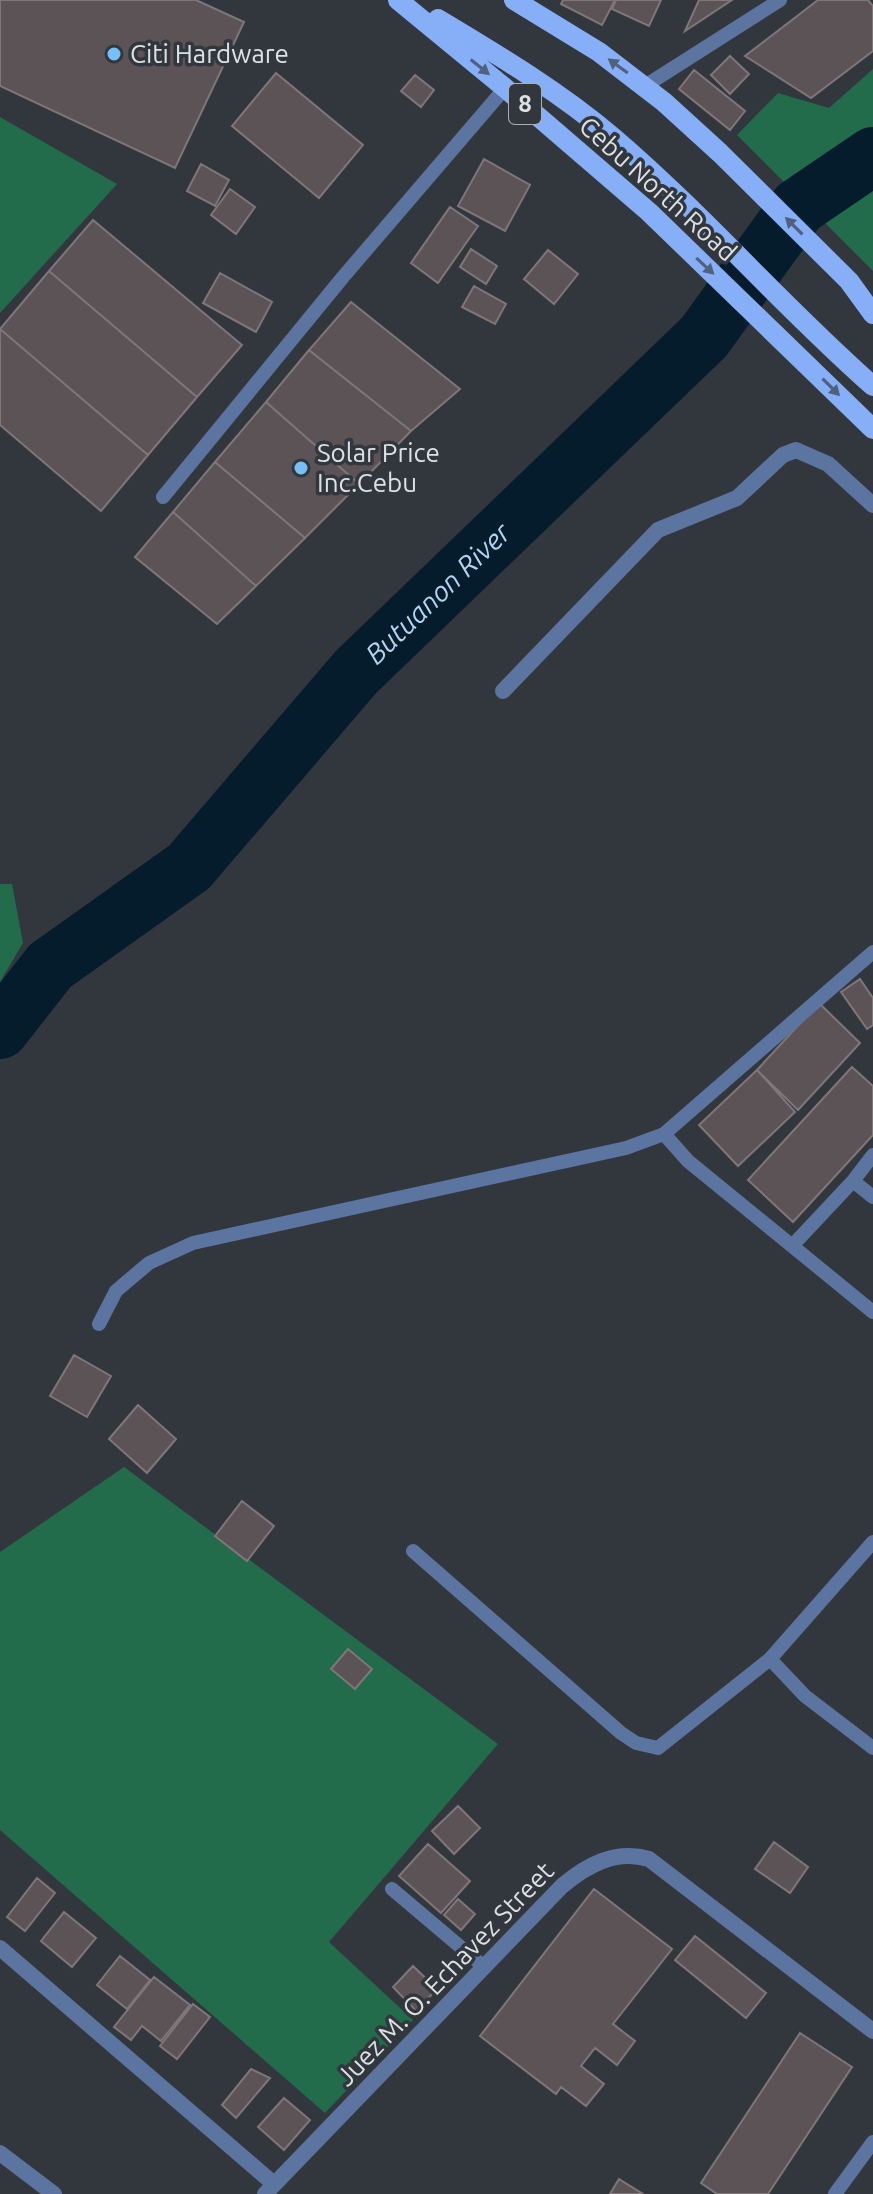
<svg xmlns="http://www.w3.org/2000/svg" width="873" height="2194" viewBox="0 0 873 2194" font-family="Ubuntu,sans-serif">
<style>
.green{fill:#226b4b}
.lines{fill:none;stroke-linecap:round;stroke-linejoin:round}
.river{stroke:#041c2c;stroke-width:58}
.building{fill:#5b5356;stroke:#7f767a;stroke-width:2}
.service{stroke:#5b74a0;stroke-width:14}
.minor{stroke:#5b74a0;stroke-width:16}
.tertiary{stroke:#5b74a0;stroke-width:16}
.primary{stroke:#86aff8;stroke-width:20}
.oneway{fill:#4f617e}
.poi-dot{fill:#77c0f7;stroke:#32373d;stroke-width:3}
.labels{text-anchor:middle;stroke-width:7;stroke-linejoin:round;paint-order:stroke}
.shield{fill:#32373d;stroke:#aaaeb2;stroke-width:2}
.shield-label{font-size:24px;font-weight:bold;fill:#dde1e4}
.poi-label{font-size:26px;fill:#dde1e4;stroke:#32373d;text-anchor:start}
.street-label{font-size:26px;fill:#dde1e4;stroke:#32373d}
.water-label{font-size:28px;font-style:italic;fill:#afd5f0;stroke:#32373d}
</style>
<rect width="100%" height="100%" fill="#32373d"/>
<path class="green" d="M873,69V271L737,135L778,93L829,108Z
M0,117L117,184L0,313Z
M0,884H12L23,943L0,982Z
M124,1467L498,1744L329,1942L413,2020L325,2113L0,1830V1552Z"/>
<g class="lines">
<path class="river" id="s1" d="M0,1030L50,966L189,867L356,672L704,337L798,207L873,156"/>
</g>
<path class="building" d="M0,0H196L244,22L175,168L0,86Z
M563,0H615L602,25L561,4Z
M616,0H661L649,26L612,9Z
M699,0H732L685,31Z
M818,0H868L873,6V51L811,98L745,56Z
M730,56L749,74L730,94L711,75Z
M694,70L745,111L730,130L679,89Z
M276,73L363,145L319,198L232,126Z
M415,75L434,90L421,107L401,91Z
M484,159L530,185L505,231L458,206Z
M201,164L229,180L215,206L187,191Z
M230,189L255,207L236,234L211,215Z
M450,207L478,226L438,283L411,263Z
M93,220L242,345L197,397L49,271Z
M471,249L497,266L486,284L460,267Z
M548,250L578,274L554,304L524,279Z
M49,271L197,397L148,455L0,329Z
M220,273L272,302L256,332L203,303Z
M474,286L506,304L495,324L462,307Z
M351,302L460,389L411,431L309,350Z
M0,329L148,455L101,511L0,425Z
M309,350L411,431L359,484L266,402Z
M266,402L359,484L305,538L215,462Z
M215,462L305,538L256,586L173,512Z
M173,512L256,586L217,624L135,557Z
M860,979L873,998V1025L867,1029L841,992Z
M819,1003L860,1043L798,1110L757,1070Z
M852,1067L873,1086V1135L793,1222L748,1180Z
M757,1070L795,1112L738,1166L699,1125Z
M74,1355L111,1376L87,1417L50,1396Z
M138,1405L176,1439L147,1473L109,1439Z
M242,1501L274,1526L247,1561L215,1536Z
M348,1649L372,1669L355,1689L331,1669Z
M458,1806L480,1828L454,1854L432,1831Z
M774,1842L808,1867L790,1893L755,1869Z
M428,1844L470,1881L441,1913L399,1876Z
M37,1878L55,1893L25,1931L7,1917Z
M594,1889L672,1949L613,2024L635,2041L617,2065L595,2048L581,2066L604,2084L586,2106L561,2087L556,2094L480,2036Z
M458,1899L475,1914L461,1930L444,1915Z
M64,1912L96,1938L72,1967L41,1941Z
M695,1936L766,1993L746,2018L675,1960Z
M120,1956L150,1980L127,2009L97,1985Z
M413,1966L437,1989L416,2011L393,1987Z
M154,1977L190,2005L161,2041L142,2026L131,2040L114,2027Z
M193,2004L210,2017L177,2059L160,2046Z
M800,2033L852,2067L768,2194H717L701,2183Z
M251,2069L270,2078L236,2118L222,2105Z
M284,2098L310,2120L284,2150L258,2127Z
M619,2179L643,2194H610Z"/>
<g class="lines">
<path class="service" d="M645,86L780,0
M163,497L343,277L505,88
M664,1134L873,952
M853,1181L873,1197
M792,1246L853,1181L873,1155
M99,1324L116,1291L149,1263L193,1243L626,1148L664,1134L688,1161L873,1312
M873,1542L770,1659L805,1696L873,1748
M413,1551L621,1733L636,1743L658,1748L770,1659
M392,1889L483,1966
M835,2194L873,2142"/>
<path class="minor" d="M503,691L658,530L737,498L783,455L796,450L828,464L873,505
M0,1948L274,2184
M0,2153L54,2194"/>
<path class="tertiary" d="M265,2194L562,1886C587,1865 616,1849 649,1859L873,2031"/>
<path class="primary" d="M398,0L505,88L649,212L873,429
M514,0L599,52L664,102L720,153L849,281L873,314
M438,19C498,55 560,92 614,138C705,216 783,307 873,386"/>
</g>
<defs><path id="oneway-solid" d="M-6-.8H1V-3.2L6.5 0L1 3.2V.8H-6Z" transform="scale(2)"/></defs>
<g class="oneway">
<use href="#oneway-solid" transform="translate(618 66) rotate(-144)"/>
<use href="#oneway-solid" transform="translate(480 67) rotate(39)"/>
<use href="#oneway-solid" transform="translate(794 226) rotate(-135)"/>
<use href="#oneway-solid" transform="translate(705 266) rotate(43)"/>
<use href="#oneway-solid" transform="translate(831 387) rotate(45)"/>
</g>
<g class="poi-dot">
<circle cx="114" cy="54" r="8"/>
<circle cx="301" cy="468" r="8"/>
</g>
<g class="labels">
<rect class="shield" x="509" y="84" width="32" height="40" rx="6"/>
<g class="shield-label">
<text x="525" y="112">8</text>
</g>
<g class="poi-label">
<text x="130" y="63">Citi Hardware</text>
<text x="317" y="462">Solar Price<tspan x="317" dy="30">Inc.Cebu</tspan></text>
</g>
<g class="street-label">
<text transform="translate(658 189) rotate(42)" y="9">Cebu North Road</text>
<text transform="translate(445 1974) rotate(-46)" y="9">Juez M. O. Echavez Street</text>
</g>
<g class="water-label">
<text dy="10" stroke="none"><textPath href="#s1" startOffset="622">Butuanon River</textPath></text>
</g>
</g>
</svg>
